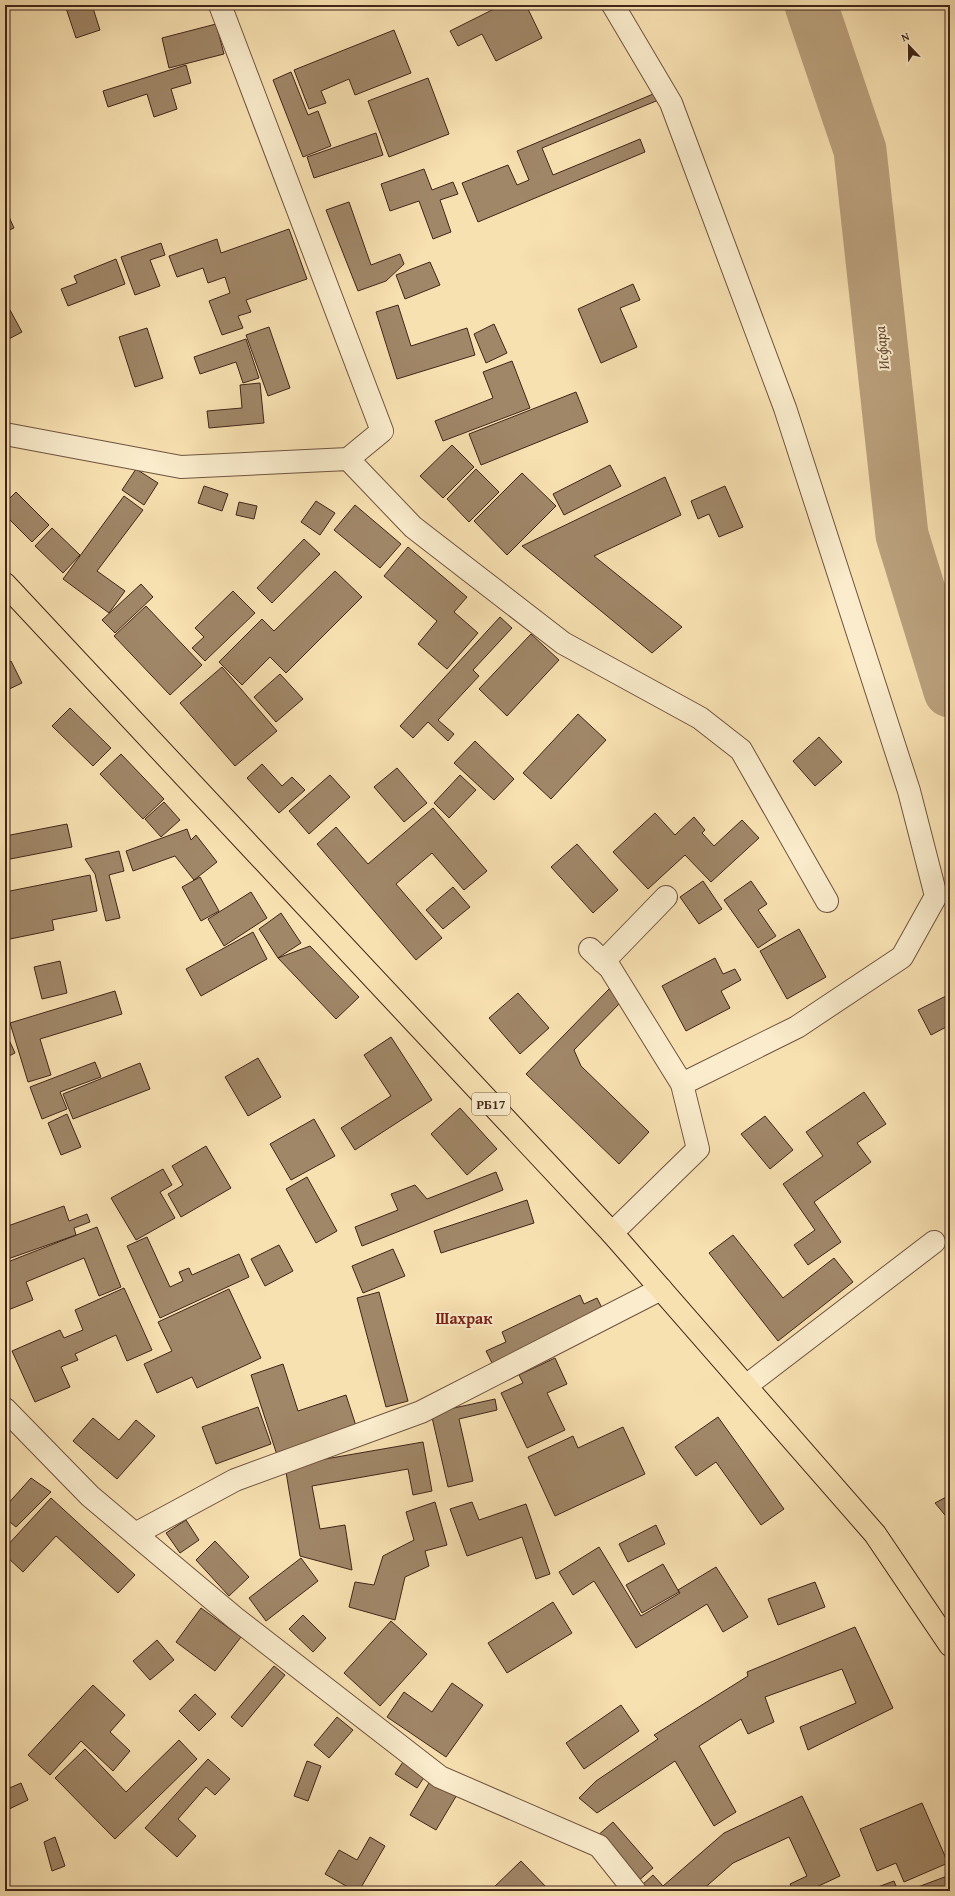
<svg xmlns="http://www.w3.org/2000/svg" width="955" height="1896" viewBox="0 0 955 1896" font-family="'Gentium Book Plus',serif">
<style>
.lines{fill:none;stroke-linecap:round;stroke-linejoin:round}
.river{stroke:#baa17d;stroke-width:53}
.building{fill:#a08768;stroke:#412519}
.minor-casing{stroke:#6f543f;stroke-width:24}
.primary-casing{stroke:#412519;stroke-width:24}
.minor{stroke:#faeccc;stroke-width:22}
.primary{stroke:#f8e1b1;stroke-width:22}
.labels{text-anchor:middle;stroke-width:4;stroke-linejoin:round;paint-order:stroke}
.shield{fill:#faeccc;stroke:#78614f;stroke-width:1}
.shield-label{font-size:13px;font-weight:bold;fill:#412519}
.water-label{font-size:15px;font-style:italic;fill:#654a37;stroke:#faeccc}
.quarter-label{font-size:16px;font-weight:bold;fill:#7a1f14;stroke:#faeccc}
</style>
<rect width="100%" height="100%" fill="#f8e1b1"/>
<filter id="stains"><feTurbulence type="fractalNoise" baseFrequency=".005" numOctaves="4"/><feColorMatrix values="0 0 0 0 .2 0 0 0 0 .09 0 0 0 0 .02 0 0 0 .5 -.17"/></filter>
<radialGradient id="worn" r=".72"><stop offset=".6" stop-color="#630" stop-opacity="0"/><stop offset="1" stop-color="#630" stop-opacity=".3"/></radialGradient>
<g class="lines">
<path class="river" d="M811,5L860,150L902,535L950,691"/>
</g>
<path class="building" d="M65,5H92L100,30L76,38Z
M502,5H526L542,38L496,61L482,34L458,46L450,31Z
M216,24L224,54L169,68L162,38Z
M394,30L411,73L355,95L349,79L321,91L326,103L309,109L294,70Z
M186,65L191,83L171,89L177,109L154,117L147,94L108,107L103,91Z
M291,72L308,115L318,111L331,146L303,157L273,80Z
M428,78L449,134L389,157L368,101Z
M658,92L661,99L542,148L553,175L640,139L645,152L478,222L462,183L508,165L517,185L529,180L517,151Z
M376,133L383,155L314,178L307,157Z
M424,169L432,190L453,182L458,194L440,200L451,232L433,239L419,201L390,211L381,184Z
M349,202L371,265L400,254L404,264L386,281L358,291L326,210Z
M5,208L14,228L5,232Z
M289,229L307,279L246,300L251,312L238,316L243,328L222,335L209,301L230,293L225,277L208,283L203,268L177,277L169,256L217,239L221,253Z
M161,243L165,255L150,260L160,286L135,295L121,257Z
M116,259L125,284L68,306L61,289L77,283L74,276Z
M430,262L440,285L405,299L396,275Z
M633,284L640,300L620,308L637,347L601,363L578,309Z
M398,305L411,346L467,328L475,355L397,379L376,312Z
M10,310L22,332L5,341V312Z
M494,324L507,353L486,363L474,334Z
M269,327L290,388L268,396L246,335Z
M147,328L163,378L135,387L119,337Z
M246,339L259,378L243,383L236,362L200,374L194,357Z
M512,361L530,408L443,441L435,421L493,398L483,372Z
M260,383L264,423L209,428L207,411L242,408L240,385Z
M576,392L588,422L481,465L469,434Z
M452,445L474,467L443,498L420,476Z
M610,465L621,486L564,515L553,494Z
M136,469L158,483L144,505L122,490Z
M476,469L499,492L469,522L447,499Z
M522,473L556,506L507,555L474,521Z
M665,477L681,515L594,556L682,627L652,653L522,546Z
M204,486L228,494L222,511L198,503Z
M725,486L743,527L719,537L709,514L698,519L691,501Z
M16,492L49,525L32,542L5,515V503Z
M124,496L143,510L97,571L125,591L109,613L63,579Z
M316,501L335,513L320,535L301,522Z
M239,502L257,506L254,519L236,515Z
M355,505L401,544L380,568L334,530Z
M52,528L80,555L63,573L35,546Z
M304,539L320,554L272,603L257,588Z
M408,547L467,597L454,612L478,633L447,669L418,644L437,621L384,576Z
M335,571L362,597L286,673L270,657L242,685L219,662L262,619L274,631Z
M141,584L153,597L115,633L102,620Z
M233,591L255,613L205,661L192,648L204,637L195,628Z
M146,606L202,665L170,695L114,636Z
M500,617L512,628L473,670L479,676L438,720L454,734L448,741L428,722L413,738L400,726Z
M531,634L559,660L507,716L479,689Z
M11,661L22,683L5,691V664Z
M222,667L277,731L235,766L180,703Z
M280,674L303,699L276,722L254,697Z
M70,708L111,748L93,766L52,726Z
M578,714L606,740L551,799L523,773Z
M819,737L842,762L815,786L793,761Z
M475,741L514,779L494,800L454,763Z
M121,754L164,799L143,819L100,774Z
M262,764L282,786L292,777L305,790L279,813L247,778Z
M397,768L427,803L404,822L374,787Z
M330,775L350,797L309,834L289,811Z
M460,775L476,790L449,818L434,803Z
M164,802L180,820L161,837L145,819Z
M433,808L487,871L464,890L432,853L396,884L442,938L416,960L317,844L336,827L368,864Z
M655,813L675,835L694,817L705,830L702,833L714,846L742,820L759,838L711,882L685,855L648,889L613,852Z
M67,824L72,847L5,860V836Z
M187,829L191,840L196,835L217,862L194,880L175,856L133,871L126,851Z
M577,844L618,890L593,913L551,867Z
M119,851L124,871L109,875L120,918L106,921L95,874L85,859Z
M90,875L97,911L52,920L54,930L5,940V892Z
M200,877L219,911L201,921L182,887Z
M703,881L722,909L699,924L680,897Z
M751,881L767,904L758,910L776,936L758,948L724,900Z
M453,887L470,907L443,929L426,910Z
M251,892L267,918L224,946L208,919Z
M281,913L301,943L278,958L259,929Z
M799,929L826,977L787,999L760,951Z
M253,932L267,959L201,996L186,969Z
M310,946L359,997L336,1019L278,958Z
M715,958L723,974L735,969L741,980L721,991L730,1008L686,1031L662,986Z
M60,961L67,993L42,999L34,967Z
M609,989L621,1002L574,1050L581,1066L649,1132L619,1164L526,1074Z
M115,991L122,1014L40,1039L51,1075L28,1082L10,1023Z
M518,993L549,1028L520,1054L489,1018Z
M950,994V1025L931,1035L918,1010Z
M5,1031L15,1053L5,1058Z
M391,1037L432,1100L355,1150L341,1128L391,1096L364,1055Z
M258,1058L281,1097L248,1116L225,1077Z
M95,1062L101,1077L60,1092L67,1109L42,1119L30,1087Z
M140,1063L150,1089L73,1119L63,1094Z
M864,1092L886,1124L857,1143L871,1162L814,1202L841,1242L808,1265L794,1245L815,1230L783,1184L823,1156L806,1132Z
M460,1108L497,1149L467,1175L431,1134Z
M67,1114L81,1147L61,1155L48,1123Z
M765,1116L793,1150L770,1169L741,1134Z
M314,1119L335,1156L291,1180L270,1144Z
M206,1146L231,1188L181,1217L168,1194L183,1185L172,1166Z
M163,1169L172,1185L160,1192L175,1218L136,1240L111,1198Z
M496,1172L503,1190L362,1246L355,1227L398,1210L391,1194L415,1185L427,1199Z
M307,1177L337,1231L316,1243L286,1189Z
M527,1200L534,1223L441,1253L434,1231Z
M64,1206L69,1221L87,1214L90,1222L74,1228L76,1235L5,1260V1227Z
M97,1227L121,1287L99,1296L84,1258L26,1282L33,1300L8,1310L5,1304V1263Z
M733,1235L783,1298L834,1258L853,1282L778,1341L709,1253Z
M147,1237L170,1287L183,1281L179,1272L189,1268L192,1275L239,1254L249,1277L160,1318L127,1246Z
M279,1245L293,1271L265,1286L251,1259Z
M393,1249L405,1276L363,1293L352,1266Z
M124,1288L152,1350L127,1361L116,1335L75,1354L78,1360L61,1367L70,1387L35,1402L12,1351L60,1330L64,1338L83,1330L75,1310Z
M229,1289L261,1358L197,1388L192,1377L157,1393L144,1364L172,1351L158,1322Z
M379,1292L408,1401L386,1407L357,1298Z
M580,1295L584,1304L597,1298L605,1314L494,1367L486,1351L506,1342L502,1332Z
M555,1358L567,1384L547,1393L565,1430L527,1448L501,1393L523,1383L519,1375Z
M283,1364L298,1411L346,1395L358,1432L278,1458L251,1375Z
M495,1399L497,1410L459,1419L473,1481L448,1487L431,1413Z
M258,1407L271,1444L216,1464L202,1427Z
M718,1417L784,1509L761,1525L716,1462L696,1476L675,1447Z
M93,1418L119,1440L136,1420L155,1436L117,1479L73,1441Z
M623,1427L645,1474L555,1516L528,1457L573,1436L578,1448Z
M423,1442L432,1491L413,1495L408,1469L312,1486L320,1529L345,1525L352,1570L300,1556L285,1466Z
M31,1478L51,1492L16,1527L5,1518V1507Z
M950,1495V1521L935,1503Z
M51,1498L135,1575L118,1593L56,1536L23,1572L5,1555V1548Z
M435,1502L447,1545L425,1551L429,1566L405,1577L395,1620L349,1607L355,1582L374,1585L383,1556L414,1540L406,1512Z
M472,1502L479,1520L526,1504L550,1574L536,1579L522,1537L467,1556L450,1509Z
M186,1520L199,1540L180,1553L166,1533Z
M656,1525L665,1544L628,1562L619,1544Z
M215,1541L249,1577L229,1596L196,1560Z
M599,1547L641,1616L680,1593L678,1590L716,1567L748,1617L723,1632L707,1604L636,1648L594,1581L573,1595L559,1572Z
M301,1558L318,1581L266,1621L249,1598Z
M663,1564L679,1592L642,1613L626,1585Z
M815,1582L825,1607L778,1625L768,1599Z
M553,1602L572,1633L507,1673L488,1643Z
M201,1608L241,1637L215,1671L176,1642Z
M303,1615L326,1638L313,1652L289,1629Z
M391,1621L427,1654L380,1706L344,1673Z
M855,1627L893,1708L808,1750L800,1727L856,1703L842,1669L765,1697L774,1722L748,1734L741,1719L699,1746L736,1812L714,1826L675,1761L597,1813L579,1798L596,1781L658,1739L654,1735L748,1676L747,1672Z
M157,1640L174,1660L150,1680L133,1661Z
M274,1666L285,1675L242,1727L231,1717Z
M452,1683L483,1705L446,1757L387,1717L404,1692L432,1712Z
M93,1685L125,1715L110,1732L130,1751L113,1771L81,1741L50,1775L28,1755Z
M195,1694L216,1714L199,1731L179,1711Z
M621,1705L639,1731L584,1769L566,1743Z
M337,1717L353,1730L329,1758L314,1745Z
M179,1740L197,1759L115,1839L55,1778L85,1749L126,1792Z
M208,1759L230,1779L215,1795L206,1787L178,1819L196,1836L177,1857L145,1828Z
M405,1759L427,1773L417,1788L395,1774Z
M307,1761L321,1766L308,1801L294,1796Z
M432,1778L458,1793L436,1830L410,1815Z
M21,1783L28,1800L5,1811V1790Z
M802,1796L840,1876L808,1891H794L790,1884L807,1876L789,1837L733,1863L701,1891H647L642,1885L653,1875L663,1886L724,1833Z
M922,1803L948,1863L904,1882L896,1863L877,1871L860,1829Z
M613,1822L653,1868L636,1883L596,1837Z
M55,1837L65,1866L52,1871L44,1842Z
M370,1837L385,1846L359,1891H355L325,1874L339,1850L357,1860Z
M521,1861L550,1891H490Z
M950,1875V1891H907Z
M894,1881L898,1891H867Z"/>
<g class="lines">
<g class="minor-casing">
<path id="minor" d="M220,5L382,431L348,459
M5,434L181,467L348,459L413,527L563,643L700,718L741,750L827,901
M590,949L610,968L682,1084
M603,962L666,897
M612,1233L698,1149L682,1084L797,1027L902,957L936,896L909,791L785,408L671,103L613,5
M746,1386L934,1242
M5,1409L90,1496L135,1534L235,1618L440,1777L599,1846L635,1891
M135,1534L235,1480L421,1412L661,1289"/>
</g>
<g class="primary-casing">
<path id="primary" d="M5,584L612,1233L875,1534L950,1645"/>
</g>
<use href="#minor" class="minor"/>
<use href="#primary" class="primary"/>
</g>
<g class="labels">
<rect class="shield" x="472" y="1093" width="38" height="22" rx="3"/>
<g class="shield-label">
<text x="491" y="1109">РБ17</text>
</g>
<g class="water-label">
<text transform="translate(882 348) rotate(-96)" y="5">Исфара</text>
</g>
<g class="quarter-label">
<text x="464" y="1324">Шахрак</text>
</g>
</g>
<rect width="955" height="1896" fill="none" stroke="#f8e1b1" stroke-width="20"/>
<rect x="6" y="6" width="943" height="1884" fill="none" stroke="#412519" stroke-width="2"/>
<rect x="10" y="10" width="935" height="1876" fill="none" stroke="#412519"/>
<g transform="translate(909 46) rotate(338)" stroke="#faeccc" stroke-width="3" paint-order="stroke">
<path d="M0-3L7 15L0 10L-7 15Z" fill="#412519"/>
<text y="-6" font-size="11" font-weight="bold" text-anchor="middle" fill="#412519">N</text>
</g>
<rect width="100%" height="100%" filter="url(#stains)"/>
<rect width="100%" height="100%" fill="url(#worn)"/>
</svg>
